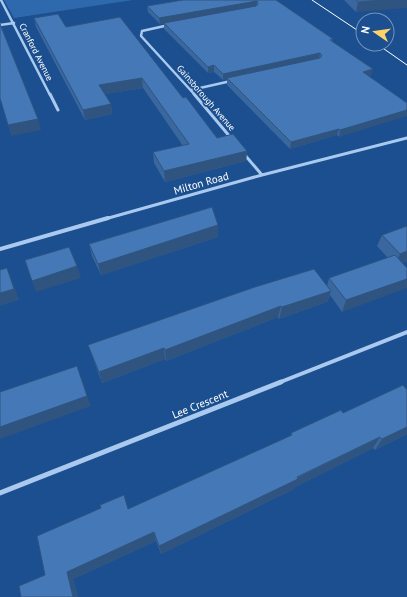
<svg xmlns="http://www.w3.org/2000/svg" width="407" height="597" viewBox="0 0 407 597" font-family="'PT Sans',sans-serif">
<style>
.green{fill:#2e69ad}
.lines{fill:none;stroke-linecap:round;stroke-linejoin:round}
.street-far3{stroke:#a9c9ee;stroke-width:2.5}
.street-far2{stroke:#a9c9ee;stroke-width:3}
.street-far1{stroke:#a9c9ee;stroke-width:4}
.street{stroke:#a9c9ee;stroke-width:5}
.tram{stroke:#fff;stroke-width:1}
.wall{fill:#3a679d}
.shaded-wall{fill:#305480}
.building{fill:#4478b7;stroke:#305480}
.labels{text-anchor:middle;stroke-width:3.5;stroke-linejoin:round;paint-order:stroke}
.far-street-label{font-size:9px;fill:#fff;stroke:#1b4f8f}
.street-label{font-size:11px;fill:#fff;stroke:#1b4f8f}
</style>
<rect width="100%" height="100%" fill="#1b4f8f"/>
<path class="green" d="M4,0H133L14,18Z"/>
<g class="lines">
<path class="street-far3" d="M1,0L50,95
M0,25L14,23
M169,25L142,31L141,36L195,95
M191,90L231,81"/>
<path class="street-far2" d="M50,94L58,110
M194,94L231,138
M244,154L262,175
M105,219L262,175L407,138"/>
<path class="street-far1" d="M0,249L108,218
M278,383L407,332"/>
<path class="street" d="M0,493L281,382"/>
<path class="tram" d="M312,0L363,34
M377,44L407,65"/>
</g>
<path class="wall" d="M276,0L333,39L332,42L371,76H369L339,137L337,135L290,149L227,85V79L223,80L214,72L208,73L164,29V23L160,24L148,12L147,6Z
M344,0H407L356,12Z
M34,18L66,27L183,98L217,138L247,151L246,161L165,182L154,163L153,152L183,146L143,88L105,94L111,104L112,114L85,120L36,27Z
M382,235L407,261L402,263L342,312L330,295L327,302L279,319L278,317L166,361L165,359L102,383L92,356L88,345L327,286L329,278L388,258L377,246Z
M218,237L101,275L92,256L89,244Z
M407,390V434L375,450L373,448L295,487L294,489L161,554L156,541L73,579L78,597H21L45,575L291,435V433L343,413Z"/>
<path class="shaded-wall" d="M384,0H407V8L356,12L358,2Z
M257,1L256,7L160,24L159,18Z
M320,53L319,60L223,80V74Z
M214,65V72L208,73V67Z
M373,69L371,76L361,78L363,72Z
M142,78L143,88L101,95L99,85Z
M111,104L112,114L85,120L83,110Z
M407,110V116L339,137L340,130Z
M38,119L41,130L11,136L8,125Z
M339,129L337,135L290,149L291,142Z
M247,151L246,161L165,182L164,171Z
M218,225V237L101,275L98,264Z
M407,251V261L395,265L400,254Z
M77,266L81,278L36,292L32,281Z
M7,268L12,280L19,300L0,306V293Z
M407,279V288L342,312L346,300Z
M331,291L327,302L279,319L282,307Z
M281,306L278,317L166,361L165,350Z
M164,348L165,359L102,383L99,372Z
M77,366L91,406L0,439V427Z
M407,427V434L375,450L382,439Z
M380,437L373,448L295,487L294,489L161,554L159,546Z
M154,532L156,541L73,579L78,597H73L67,572Z"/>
<path class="building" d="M183,0H276L333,39L330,40L373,69L363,72L407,103V110L340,130L339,129L291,142L227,78L320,58L322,56L320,53L223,74L214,65L208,67L164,23L256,6L258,4L257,1L159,18L147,6Z
M356,0H384L358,2Z
M58,14L66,27L120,17L183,98L186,97L217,138L233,134L247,151L164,171L153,152L189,144L142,78L99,85L111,104L83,110L34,18Z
M0,24L38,119L8,125L0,98Z
M212,207L218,225L98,264L89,244Z
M407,226V251L400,254L382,235Z
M69,247L77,266L32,281L25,260Z
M395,255L407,268V279L346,300L329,278Z
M7,268L14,289L0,293V270Z
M314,269L331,291L282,307L281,306L165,350L164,348L99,372L88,345L255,287Z
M77,366L87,396L0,427V392Z
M403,385L407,390V427L382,439L380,437L297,477L298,479L159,546L154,532L67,572L73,597H21L19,586L45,575L37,536L101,508L100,505L124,495L128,509L292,435L291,433L341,410L343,413Z"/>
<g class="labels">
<g class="far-street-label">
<text transform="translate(36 52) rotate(63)" y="3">Cranford Avenue</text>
<text transform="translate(206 98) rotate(49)" y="3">Gainsborough Avenue</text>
</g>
<g class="street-label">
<text transform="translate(201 183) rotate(-16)" y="4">Milton Road</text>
<text transform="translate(200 404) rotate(-22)" y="4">Lee Crescent</text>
</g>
</g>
<g transform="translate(375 32) rotate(283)"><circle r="19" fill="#1b4f8f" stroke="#7695bc"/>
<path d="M0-3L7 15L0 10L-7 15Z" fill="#ffd166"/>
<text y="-6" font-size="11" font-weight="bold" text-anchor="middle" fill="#ffffff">N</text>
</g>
</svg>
